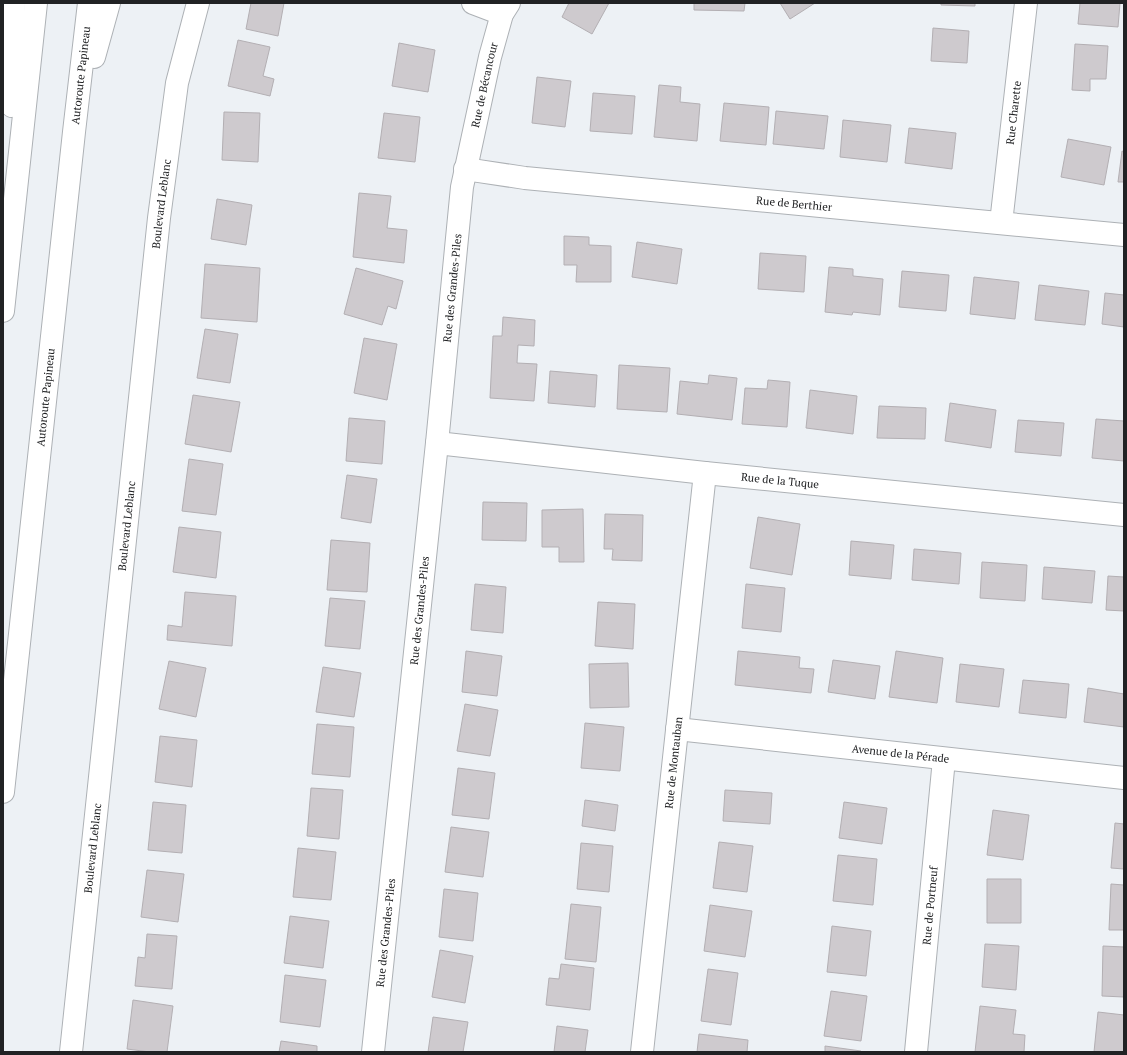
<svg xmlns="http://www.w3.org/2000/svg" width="1127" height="1055" viewBox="0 0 1127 1055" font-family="'PT Serif',serif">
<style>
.building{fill:#cecace;stroke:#b3afb3}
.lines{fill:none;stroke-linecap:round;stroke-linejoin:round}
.street-casing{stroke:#adb1b5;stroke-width:24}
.highway-casing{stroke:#adb1b5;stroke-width:24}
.street{stroke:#fff;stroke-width:22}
.highway{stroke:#fff;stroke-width:22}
.labels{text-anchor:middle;stroke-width:3;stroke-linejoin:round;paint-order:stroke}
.street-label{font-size:11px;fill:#212224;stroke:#edf1f5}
</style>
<rect width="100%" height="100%" fill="#edf1f5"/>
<path class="building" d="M251,3H284L278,36L246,29Z
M569,3H609L592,34L562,17Z
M694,3H745L744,11L694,10Z
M780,3H815L790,19Z
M941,3H975V6L941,5Z
M1080,3H1120L1118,27L1078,24Z
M933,28L969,31L967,63L931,61Z
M238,40L270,47L263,76L274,79L270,96L228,86Z
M399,43L435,50L428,92L392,86Z
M1075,44L1108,46L1106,79H1090V91L1072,90Z
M537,77L571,81L565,127L532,123Z
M659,85L681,87L680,102L700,104L697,141L654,137Z
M593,93L635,96L632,134L590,131Z
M724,103L769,107L766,145L720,141Z
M776,111L828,116L824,149L773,144Z
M224,112L260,113L258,162L222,160Z
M384,113L420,117L415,162L378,158Z
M843,120L891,125L887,162L840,157Z
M909,128L956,133L952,169L905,163Z
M1068,139L1111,147L1104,185L1061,177Z
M1122,151L1124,152V182H1118Z
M359,193L391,196L387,228L407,230L404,263L353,257Z
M217,199L252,205L246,245L211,239Z
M564,236L589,237V245L611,246V282H576L577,265H564Z
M637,242L682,249L677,284L632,277Z
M760,253L806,256L804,292L758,289Z
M205,264L260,268L257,322L201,318Z
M829,267L853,269V276L883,279L880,315L853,312L852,315L825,312Z
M356,268L403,281L396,309L388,306L382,325L344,314Z
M902,271L949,275L946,311L899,307Z
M974,277L1019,282L1015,319L970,314Z
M1039,285L1089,291L1085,325L1035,320Z
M1105,293L1124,295V327L1102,324Z
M503,317L535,320L534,346L518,345L517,363L537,364L534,401L490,398L493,336H502Z
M205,329L238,334L230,383L197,378Z
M364,338L397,344L387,400L354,393Z
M619,365L670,368L667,412L617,409Z
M550,371L597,375L595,407L548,403Z
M709,375L737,378L732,420L677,414L680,381L708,384Z
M768,380L790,382L787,427L742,424L745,388L767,389Z
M810,390L857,396L853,434L806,428Z
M193,395L240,402L231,452L185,444Z
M950,403L996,410L991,448L945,441Z
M879,406L926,408L925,439L877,438Z
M349,418L385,421L382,464L346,461Z
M1096,419L1124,421V461L1092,458Z
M1018,420L1064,423L1061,456L1015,452Z
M189,459L223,464L216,515L182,511Z
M347,475L377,479L371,523L341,518Z
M483,502L527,503L526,541L482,540Z
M583,509L584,562H559V547H542V510Z
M605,514L643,515L642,561L612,560L613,549H604Z
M758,517L800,524L792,575L750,568Z
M179,527L221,532L216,578L173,572Z
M331,540L370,543L367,592L327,590Z
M851,541L894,545L891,579L849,575Z
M914,549L961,553L959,584L912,580Z
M982,562L1027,565L1025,601L980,598Z
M1044,567L1095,571L1092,603L1042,599Z
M1108,576L1124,577V611L1106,610Z
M475,584L506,587L503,633L471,630Z
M746,584L785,588L781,632L742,628Z
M185,592L236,596L232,646L167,640L168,625L182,627Z
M330,598L365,601L360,649L325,646Z
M598,602L635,604L633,649L595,646Z
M466,651L502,656L497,696L462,692Z
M738,651L800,657L799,668L814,669L811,693L735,685Z
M896,651L943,658L937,703L889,697Z
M833,660L880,666L875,699L828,692Z
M169,661L206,668L196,717L159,709Z
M628,663L629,707L590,708L589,664Z
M960,664L1004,669L999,707L956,702Z
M323,667L361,673L354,717L316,712Z
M1023,680L1069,684L1066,718L1019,713Z
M1088,688L1124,694V727L1084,722Z
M465,704L498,710L490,756L457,751Z
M585,723L624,727L620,771L581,768Z
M317,724L354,727L350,777L312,774Z
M160,736L197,740L192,787L155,782Z
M458,768L495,773L489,819L452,815Z
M311,788L343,790L339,839L307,836Z
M725,790L772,793L770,824L723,821Z
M585,800L618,805L615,831L582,826Z
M153,802L186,805L182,853L148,850Z
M844,802L887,808L882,844L839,838Z
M993,810L1029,815L1023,860L987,855Z
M1115,823L1124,824V869L1111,868Z
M451,827L489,832L483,877L445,872Z
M719,842L753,846L747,892L713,888Z
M581,843L613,846L609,892L577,889Z
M298,848L336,852L331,900L293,897Z
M838,855L877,859L873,905L833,901Z
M147,870L184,874L178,922L141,917Z
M987,879H1021V923H987Z
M1111,884L1124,885V930H1109Z
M444,889L478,893L473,941L439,937Z
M571,904L601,907L596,962L565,959Z
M710,905L752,911L745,957L704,951Z
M290,916L329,921L323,968L284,963Z
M832,926L871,931L866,976L827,972Z
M147,934L177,936L172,989L135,986L138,957L145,958Z
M985,944L1019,946L1016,990L982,987Z
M1103,946L1124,947V997L1102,996Z
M440,950L473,956L465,1003L432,997Z
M561,964L594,968L590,1010L546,1005L549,978L559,979Z
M708,969L738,973L731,1025L701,1021Z
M285,975L326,980L320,1027L280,1022Z
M831,991L867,996L861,1041L824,1036Z
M133,1000L173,1006L167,1052H150L127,1049Z
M980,1006L1016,1010L1013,1034L1025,1035L1024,1052H975Z
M1098,1012L1124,1015V1052H1094Z
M433,1017L468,1022L463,1052H428Z
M557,1026L588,1030L585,1052H554Z
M699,1034L748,1040L747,1052H697Z
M281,1041L317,1046V1052H279Z
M825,1046L861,1051V1052H825Z"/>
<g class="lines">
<g class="street-casing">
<g id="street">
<path d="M473,3L502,14"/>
<path id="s1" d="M465,169L525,178L1124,235"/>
<path id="s2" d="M1001,223L1026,3"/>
<path id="s3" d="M437,443L705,473L1124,515"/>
<path id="s4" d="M677,729L1124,778"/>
<path id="s5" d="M71,1052L159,218L177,83L198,3"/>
<path id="s6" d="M373,1052L437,443L462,187L490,57L502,14L509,3"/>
<path id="s7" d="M642,1052L705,473"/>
<path id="s8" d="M916,1052L944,759"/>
</g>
</g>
<g class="highway-casing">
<g id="highway">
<path d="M94,57L109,3"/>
<path d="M12,106L14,3"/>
<path d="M3,311L36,3"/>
<path id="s9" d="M3,792L74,132L89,3"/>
</g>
</g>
<use href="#street" class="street"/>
<use href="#highway" class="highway"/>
</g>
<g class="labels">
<g class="street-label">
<text dy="4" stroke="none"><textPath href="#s9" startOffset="721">Autoroute Papineau</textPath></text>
<text dy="4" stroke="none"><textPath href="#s6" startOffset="974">Rue de Bécancour</textPath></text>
<text dy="4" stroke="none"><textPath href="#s2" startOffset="111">Rue Charette</textPath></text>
<text dy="4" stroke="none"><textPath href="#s1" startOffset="331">Rue de Berthier</textPath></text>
<text dy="4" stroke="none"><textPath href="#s5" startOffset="853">Boulevard Leblanc</textPath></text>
<text dy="4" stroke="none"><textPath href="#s6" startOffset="768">Rue des Grandes-Piles</textPath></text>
<text dy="4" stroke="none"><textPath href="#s9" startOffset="397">Autoroute Papineau</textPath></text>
<text dy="4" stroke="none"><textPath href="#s3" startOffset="345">Rue de la Tuque</textPath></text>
<text dy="4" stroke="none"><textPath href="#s5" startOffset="529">Boulevard Leblanc</textPath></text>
<text dy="4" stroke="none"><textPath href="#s6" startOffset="444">Rue des Grandes-Piles</textPath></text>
<text dy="4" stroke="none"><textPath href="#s4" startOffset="225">Avenue de la Pérade</textPath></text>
<text dy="4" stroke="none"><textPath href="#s7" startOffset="291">Rue de Montauban</textPath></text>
<text dy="4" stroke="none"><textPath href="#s5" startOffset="205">Boulevard Leblanc</textPath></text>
<text dy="4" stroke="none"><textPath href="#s8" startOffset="147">Rue de Portneuf</textPath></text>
<text dy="4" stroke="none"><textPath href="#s6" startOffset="120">Rue des Grandes-Piles</textPath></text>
</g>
</g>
<rect width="1127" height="1055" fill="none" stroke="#212224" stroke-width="8"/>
</svg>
